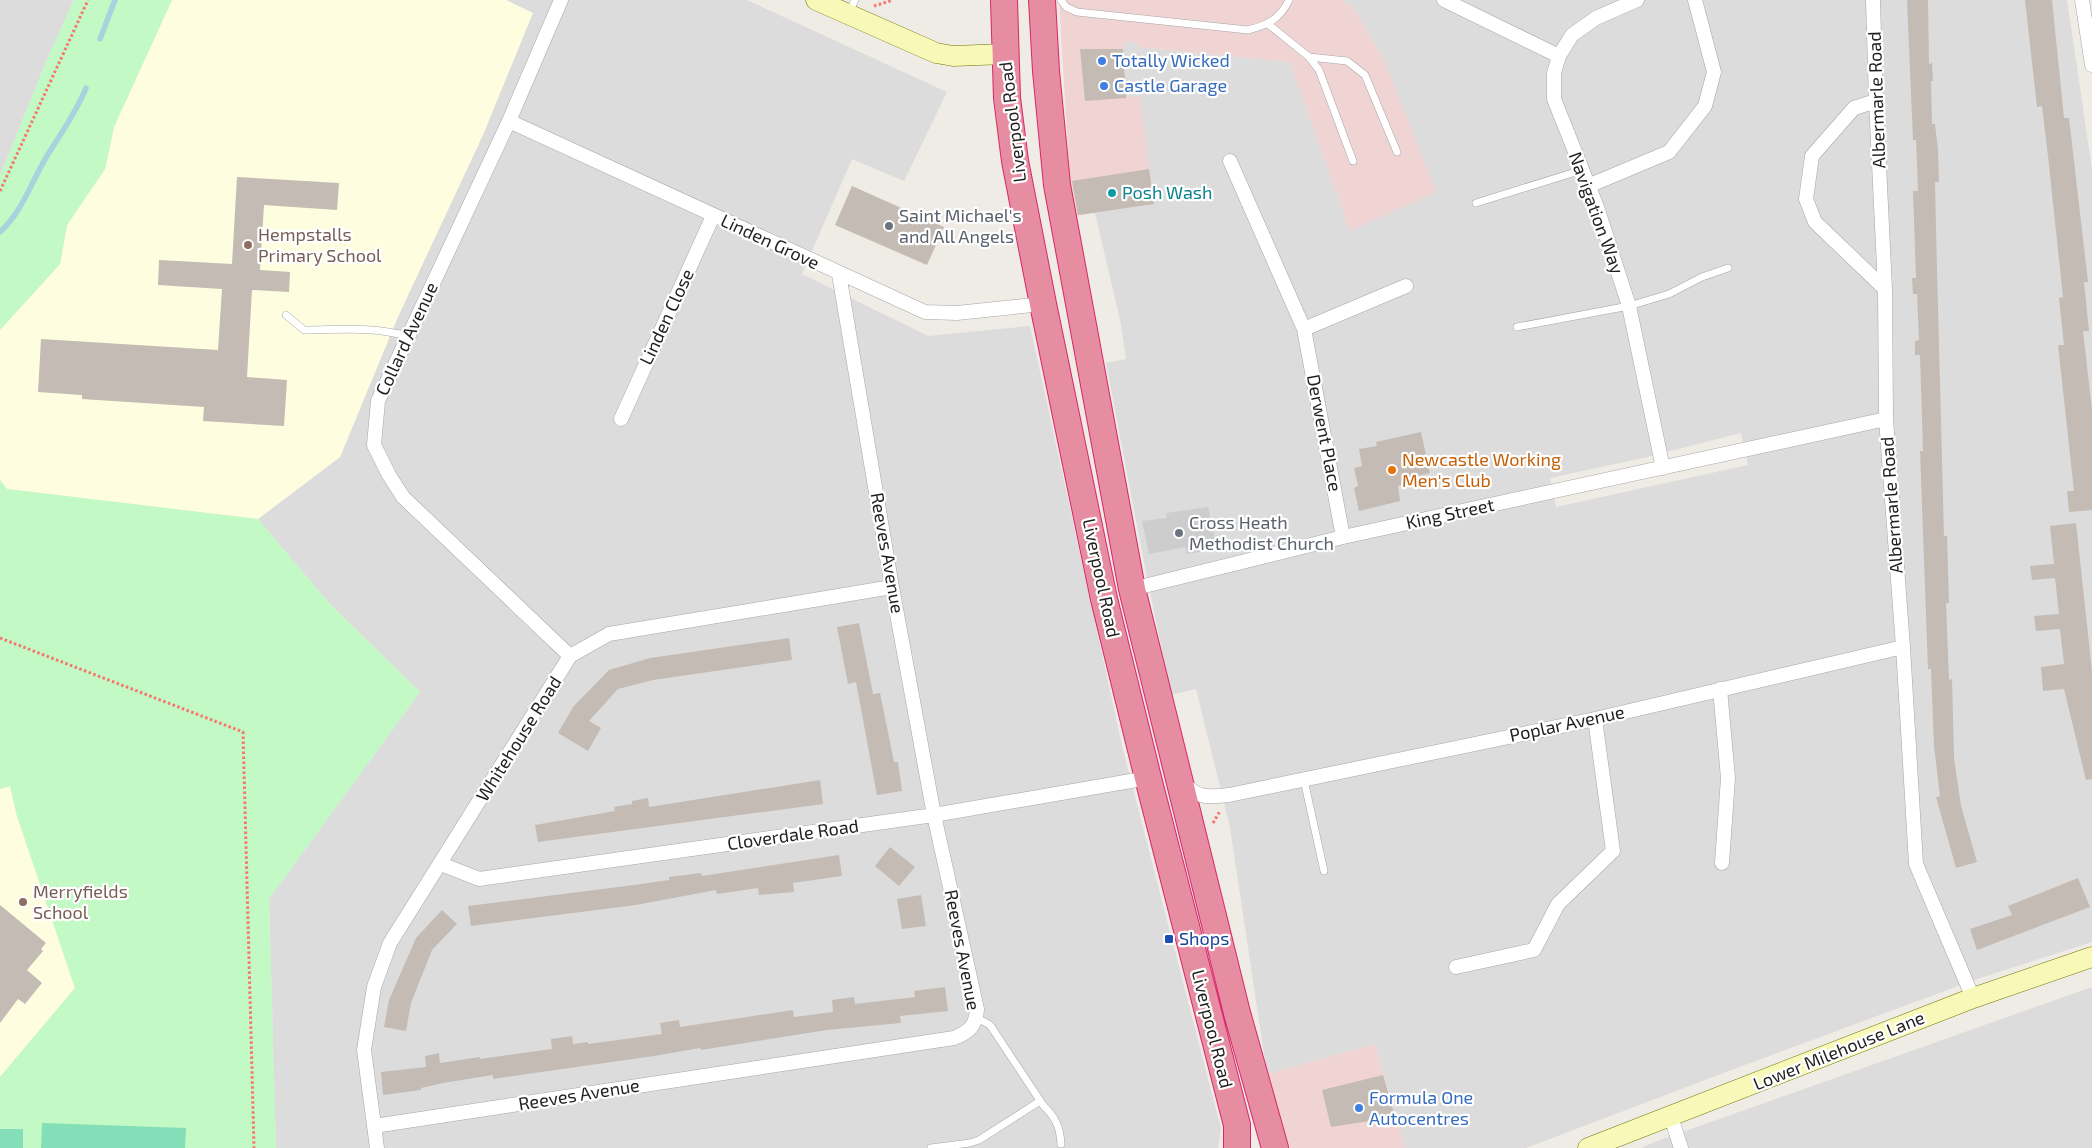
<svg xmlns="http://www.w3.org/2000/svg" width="2092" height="1148" viewBox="0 0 2092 1148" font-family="'Exo 2',sans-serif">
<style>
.residential{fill:#dddcdc;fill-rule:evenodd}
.commercial{fill:#f0d4d4}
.education{fill:#fffddf}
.religious{fill:#cdcdcd}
.park{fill:#c2f9c4}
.pitch{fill:#84deb7}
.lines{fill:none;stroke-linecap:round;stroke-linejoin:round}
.stream{stroke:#a6d3dd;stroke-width:5.5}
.building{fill:#c4bbb4}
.lane-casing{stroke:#a6a6a6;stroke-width:8}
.street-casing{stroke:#a6a6a6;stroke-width:15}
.secondary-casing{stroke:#6e7506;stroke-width:21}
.highway-casing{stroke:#d9266b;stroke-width:28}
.path{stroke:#f8756d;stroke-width:3;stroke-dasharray:2.5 2.5;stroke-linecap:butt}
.lane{stroke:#fff;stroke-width:7}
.street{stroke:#fff;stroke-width:14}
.secondary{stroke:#f8f9b9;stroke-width:20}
.highway{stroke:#e68da2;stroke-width:26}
.shop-dot{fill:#3f7fe0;stroke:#fff;stroke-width:2}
.culture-dot{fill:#0f9aa8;stroke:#fff;stroke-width:2}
.worship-dot{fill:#6b7280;stroke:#fff;stroke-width:2}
.education-dot{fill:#8d6e63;stroke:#fff;stroke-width:2}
.food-dot{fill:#e8710a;stroke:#fff;stroke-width:2}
.transit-dot{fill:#1a4fb4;stroke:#fff;stroke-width:2}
.labels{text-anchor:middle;stroke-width:4.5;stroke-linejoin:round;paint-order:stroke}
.shop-label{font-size:18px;fill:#366cbe;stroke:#fff;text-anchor:start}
.street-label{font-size:18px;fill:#1f1f1f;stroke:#fff}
.culture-label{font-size:18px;fill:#0d838f;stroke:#fff;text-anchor:start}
.worship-label{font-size:18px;fill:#5b616d;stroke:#fff;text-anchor:start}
.education-label{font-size:18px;fill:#785e54;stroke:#fff;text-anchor:start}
.food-label{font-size:18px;fill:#c56008;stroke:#fff;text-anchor:start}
.transit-label{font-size:18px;fill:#164399;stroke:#fff;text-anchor:start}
</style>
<rect width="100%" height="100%" fill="#efebe5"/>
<path class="residential" d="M0,0H74L46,62L0,176Z
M506,0H747L947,92L904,181L852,159L802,274L928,336L1030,326L1123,750L1221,1129L1218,1148H276L269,899L420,692L329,603L258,519L340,457L397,319L533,13Z
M1342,0H2067L2092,169V942L1977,979L1742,1066L1526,1148H1405L1375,1044L1267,1074L1230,827L1196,689L1171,695L1143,557L1106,363L1126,359L1120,320L1095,213L1140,96L1126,98L1123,49L1125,41L1138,43V47L1290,62L1350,231L1384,60L1353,7ZM1741,433L1748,465L1556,507L1550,478L1643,458Z
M2092,987V1148H1641L1657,1141Z"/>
<path class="commercial" d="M1059,0H1342L1353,7L1384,60L1436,192L1350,231L1290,62L1138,47V43L1125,41L1123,49L1126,97L1140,96L1154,204L1076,216L1070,181Z
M1375,1044L1405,1148H1290L1267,1074Z"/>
<path class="education" d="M172,0H506L533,13L483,135L397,319L340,457L258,519L7,489L0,480V330L60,264L67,225L105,169L114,127Z
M10,786L17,816L75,988L0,1077V789Z"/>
<path class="religious" d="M1208,507L1217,549L1187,554L1185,547L1149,554L1142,521L1167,518L1166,513Z"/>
<path class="park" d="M74,0H172L114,127L105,169L67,225L60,264L0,330V176L46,62Z
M0,480L7,489L258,519L329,603L420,692L269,899L276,1148H0V1077L75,988L17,816L10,786L0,789Z"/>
<path class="pitch" d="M42,1123L186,1128L185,1148H41Z
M0,1129H23V1148H0Z"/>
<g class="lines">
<path class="stream" d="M100,39L115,0
M0,232C23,211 31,182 47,156C61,133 76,113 86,88"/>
</g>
<path class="building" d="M1907,0H1928L1929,64L1932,63L1933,81H1931L1932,124H1935L1938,150L1939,182H1935L1937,269L1944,536H1947L1949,603H1946L1949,680L1952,679L1954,758L1961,806L1977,862L1956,868L1936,797L1940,796L1934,746L1931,669H1928L1920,451H1923L1920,355H1915V341L1919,340L1917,294H1913L1912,278H1916L1913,191H1918L1916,140H1913Z
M2025,0H2052L2064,118H2069L2088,282H2084L2089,331H2083L2092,410V510L2069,512L2067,491H2074L2058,345H2064L2059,298L2063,297L2048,156L2042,106L2037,107Z
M1080,49H1123L1126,98L1085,101Z
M1149,169L1154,204L1078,215L1072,181Z
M237,177L339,183L337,210L264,205L260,270L290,272L289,292L252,290L247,377L287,380L284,426L203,421L204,407L82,399V395L38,392L41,339L218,350L222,289L158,285L159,260L232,264Z
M852,186L944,227L927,265L835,225Z
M1421,432L1430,473L1418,476L1419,481L1398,486L1400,501L1359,511L1354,488L1358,486L1354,468L1362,466L1359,449L1377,446L1376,442Z
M2076,523L2092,671V779L2086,780L2064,689L2043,691L2041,667L2064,664L2060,629L2036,631L2034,616L2059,614L2055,578L2032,580L2030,566L2054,564L2050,526Z
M859,623L873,694L880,693L894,762H898L902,791L877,795L856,682L848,684L837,627Z
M789,638L792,660L653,680L618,689L589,721L601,728L588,751L558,733L573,707L609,670L650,658Z
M820,780L823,804L538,842L535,825L615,811L614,807L632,804V801L648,798L649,807Z
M890,847L915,867L899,886L875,866Z
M839,855L842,876L793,883L794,892L759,895L758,888L717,894L716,890L636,905L471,926L468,906L634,885L669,880V877L701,873L702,876Z
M2078,878L2090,907L1977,950L1970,929L2012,915L2008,906Z
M921,895L926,926L902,929L897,899Z
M0,905L46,943L41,949L43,951L27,970L42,983L25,1004L18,999L0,1023Z
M442,910L457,924L432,950L411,1003L406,1031L384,1027L389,1000L416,938Z
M945,987L948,1011L900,1016L901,1023L827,1030L701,1050L700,1048L654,1056L493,1079V1075L443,1083L421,1088V1090L383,1095L381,1072L426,1067L425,1056L439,1053L440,1063L480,1057V1059L552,1049L551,1039L572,1036L573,1044L588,1042V1044L662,1034L660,1023L679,1020L680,1027L793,1010L794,1017L833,1012L832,1000L854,997L855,1004L915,997L914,991Z
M1383,1075L1395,1117L1331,1127L1322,1090Z"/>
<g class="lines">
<g class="lane-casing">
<path id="lane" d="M1061,0L1066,7L1077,12L1248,30C1268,25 1280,19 1289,0
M849,12L855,0
M1268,24L1309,57L1319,70L1353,161
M1309,57L1347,61L1365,75L1397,152
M1476,203L1582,170
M286,315L304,330C342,330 370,326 408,336
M1517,327L1629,306L1669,294L1702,277L1728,268
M1304,780L1324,871
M977,1018L990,1025L1043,1105C1055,1117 1060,1126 1061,1144
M931,1148L970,1143L979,1140L1040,1101"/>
</g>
<g class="street-casing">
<path id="street" d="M561,0L509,121L378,401L374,445L389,475L403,497L570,656
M1444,0L1559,56
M1637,0L1596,18L1572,35L1559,56L1554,73V99L1597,207L1629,306L1663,468
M1873,0L1876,101L1885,289L1886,419L1903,647L1916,864L1973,998
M2082,0L2092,65
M1876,101L1854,108L1812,156L1806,199L1815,222L1885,289
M509,121L925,312L957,313L1043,304
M1230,161L1304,329L1343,537
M1588,186L1669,152L1705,106L1714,72L1695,0
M1304,329L1406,286
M621,419L713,216
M1132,589L1343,537L1886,419
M1720,689L1728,778L1722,863
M1184,783C1197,799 1209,797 1229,795L1595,719L1903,647
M441,864L479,879L934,815L1148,778
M1456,967L1534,950L1558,904L1613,851L1595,719
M1671,1117L1681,1148
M374,1126L954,1038C969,1032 976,1026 977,1009L934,815L892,587L839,274
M377,1148L364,1050L374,987L390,943L570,656L609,634L892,587"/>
</g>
<g class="secondary-casing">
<path id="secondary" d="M816,0L936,53L953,56L1005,54
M1588,1148L1973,998L2092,957"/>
</g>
<g class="highway-casing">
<path id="highway" d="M1004,0L1007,98L1015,161L1043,304L1104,599L1148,778L1237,1125V1148
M1042,0L1046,71L1057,185L1132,589L1237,1013L1275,1148"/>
</g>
<path class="path" d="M874,6L893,0
M0,191L88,0
M0,638L243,732L254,1148
M1213,823L1220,811"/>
<use href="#lane" class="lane"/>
<use href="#street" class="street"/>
<use href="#secondary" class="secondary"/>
<use href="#highway" class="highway"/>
</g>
<g class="shop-dot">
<circle cx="1102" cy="61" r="5"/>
<circle cx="1104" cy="86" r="5"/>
<circle cx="1359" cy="1108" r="5"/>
</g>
<circle class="culture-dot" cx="1112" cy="193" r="5"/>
<g class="worship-dot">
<circle cx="889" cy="226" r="5"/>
<circle cx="1179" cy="533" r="5"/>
</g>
<g class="education-dot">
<circle cx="248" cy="245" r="5"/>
<circle cx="23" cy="902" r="5"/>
</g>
<circle class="food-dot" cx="1392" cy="470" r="5"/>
<rect class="transit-dot" x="1164" y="934" width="10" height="10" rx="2.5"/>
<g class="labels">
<g class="shop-label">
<text x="1112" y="67">Totally Wicked</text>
<text x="1114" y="92">Castle Garage</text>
<text x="1369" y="1104">Formula One<tspan x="1369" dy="21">Autocentres</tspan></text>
</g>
<g class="street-label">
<text transform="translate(1877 100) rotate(-92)" y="6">Albermarle Road</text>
<text transform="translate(1013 122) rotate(-97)" y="6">Liverpool Road</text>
<text transform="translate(1596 213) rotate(70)" y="6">Navigation Way</text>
<text transform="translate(770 242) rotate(25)" y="6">Linden Grove</text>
<text transform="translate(667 317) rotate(-65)" y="6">Linden Close</text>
<text transform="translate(407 339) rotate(-65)" y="6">Collard Avenue</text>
<text transform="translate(1324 433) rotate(79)" y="6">Derwent Place</text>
<text transform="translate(1892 505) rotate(-94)" y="6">Albermarle Road</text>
<text transform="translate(1450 514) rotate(-12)" y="6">King Street</text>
<text transform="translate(887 553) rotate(80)" y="6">Reeves Avenue</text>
<text transform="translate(1101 578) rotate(78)" y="6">Liverpool Road</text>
<text transform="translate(1567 724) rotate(-12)" y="6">Poplar Avenue</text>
<text transform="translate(519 739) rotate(-58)" y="6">Whitehouse Road</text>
<text transform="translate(793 835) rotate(-8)" y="6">Cloverdale Road</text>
<text transform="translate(962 950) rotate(79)" y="6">Reeves Avenue</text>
<text transform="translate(1212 1029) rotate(76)" y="6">Liverpool Road</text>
<text transform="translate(1839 1051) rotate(-22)" y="6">Lower Milehouse Lane</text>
<text transform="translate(579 1095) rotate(-9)" y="6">Reeves Avenue</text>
</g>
<g class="culture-label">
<text x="1122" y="199">Posh Wash</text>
</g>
<g class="worship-label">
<text x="899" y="222">Saint Michael's<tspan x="899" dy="21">and All Angels</tspan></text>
<text x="1189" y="529">Cross Heath<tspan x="1189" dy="21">Methodist Church</tspan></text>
</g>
<g class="education-label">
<text x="258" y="241">Hempstalls<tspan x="258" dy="21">Primary School</tspan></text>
<text x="33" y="898">Merryfields<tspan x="33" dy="21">School</tspan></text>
</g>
<g class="food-label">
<text x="1402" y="466">Newcastle Working<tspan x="1402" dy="21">Men's Club</tspan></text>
</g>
<g class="transit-label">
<text x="1179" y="945">Shops</text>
</g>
</g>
</svg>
